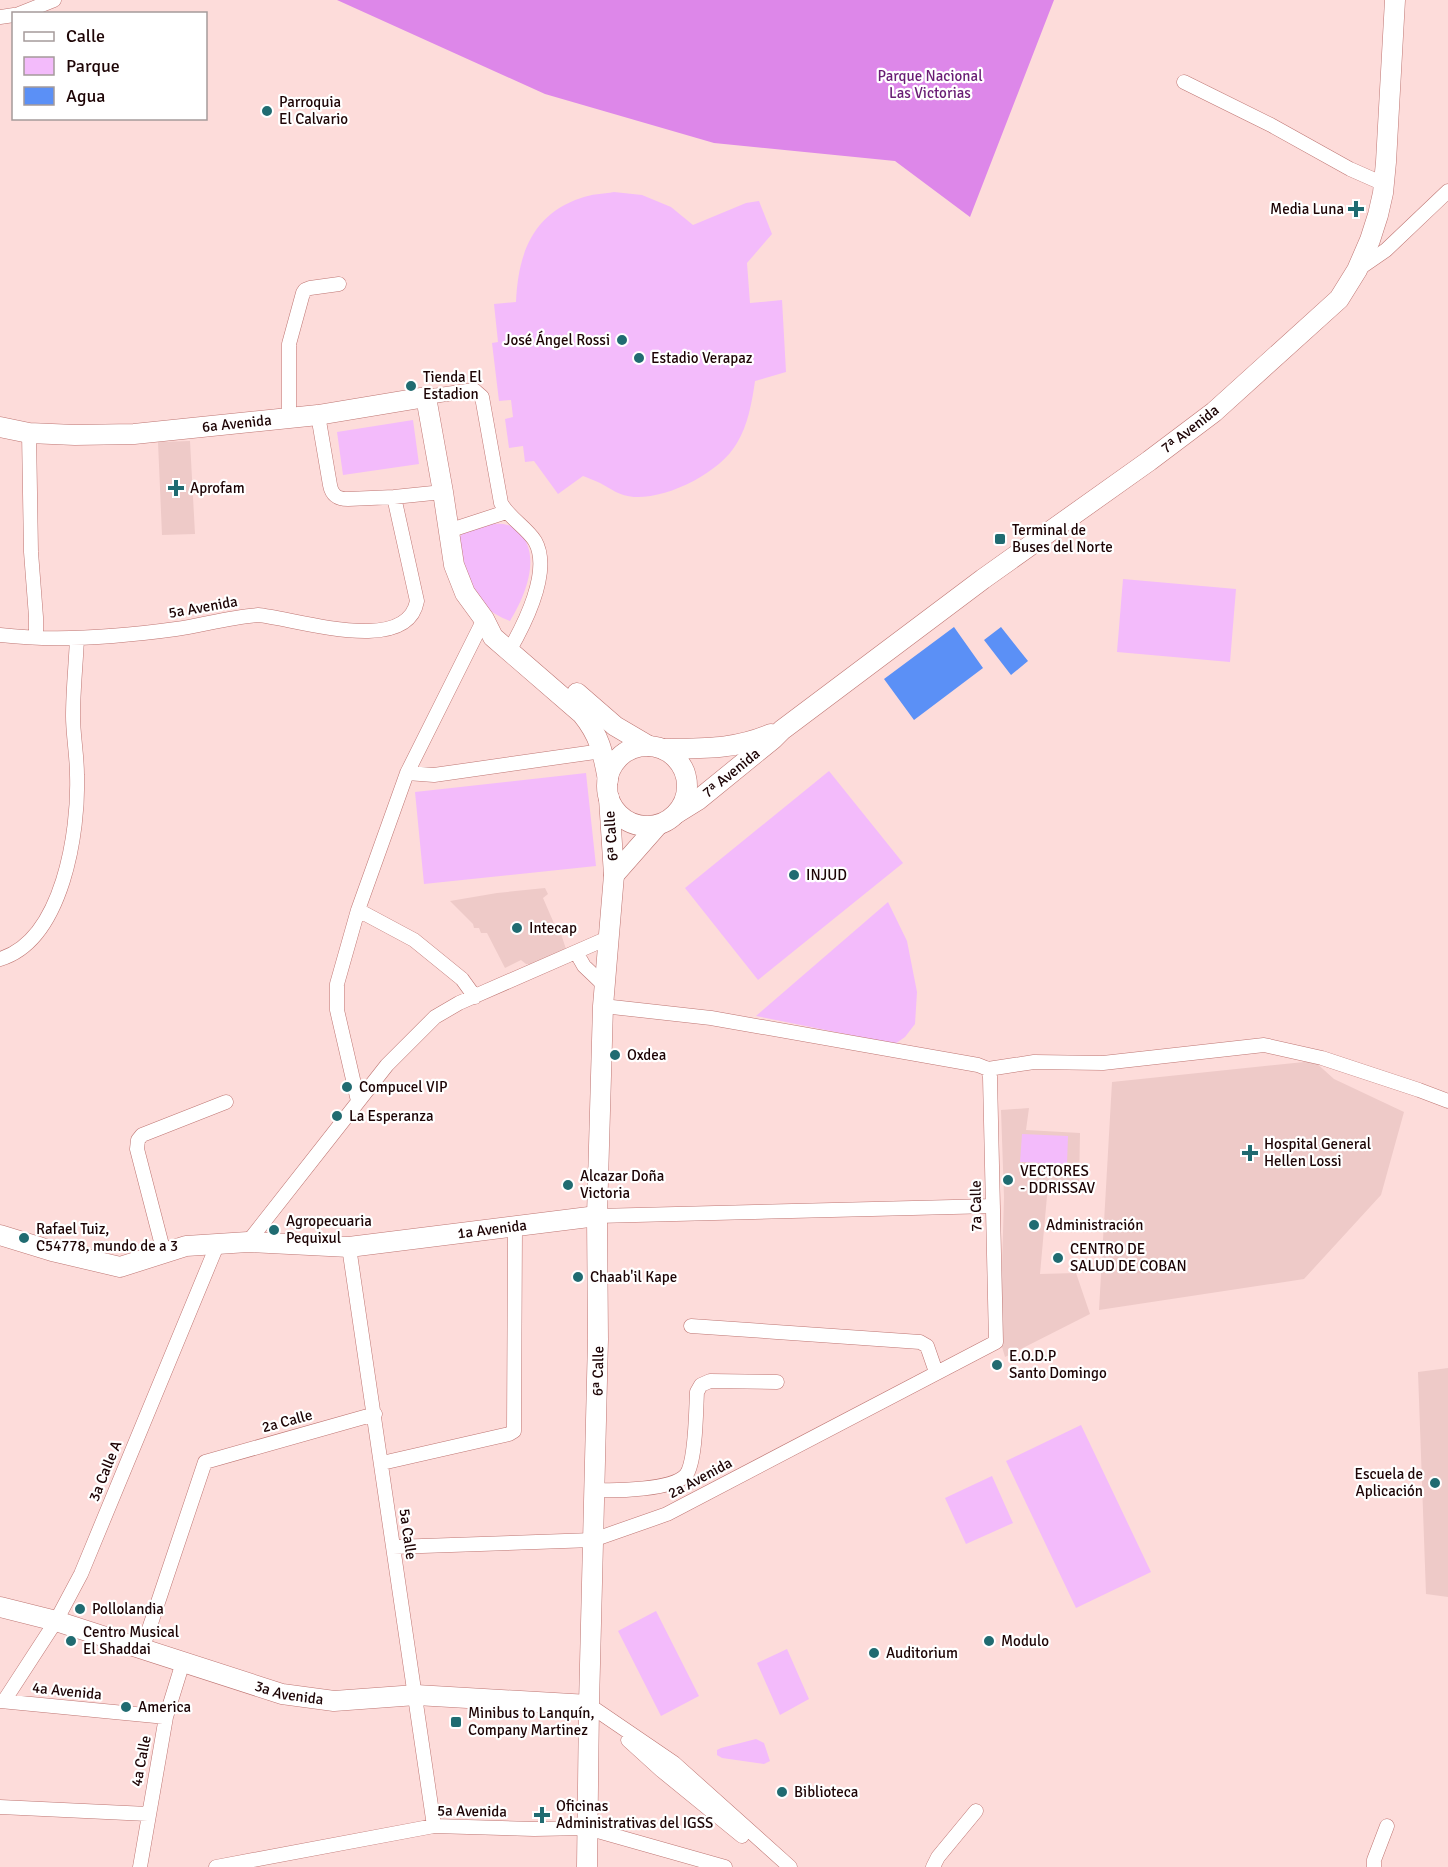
<svg xmlns="http://www.w3.org/2000/svg" width="1448" height="1867" viewBox="0 0 1448 1867" font-family="Signika,sans-serif">
<style>
.built{fill:#eecac8}
.green{fill:#f3bbfb}
.forest{fill:#dd87e9}
.water{fill:#5b90f6}
.lines{fill:none;stroke-linecap:round;stroke-linejoin:round}
.street-casing{stroke:#be7572;stroke-width:15}
.secondary-casing{stroke:#be7572;stroke-width:21}
.street{stroke:#fff;stroke-width:14}
.secondary{stroke:#fff;stroke-width:20}
.poi-dot{fill:#206b71;stroke:#fff;stroke-width:2}
.labels{text-anchor:middle;stroke-width:4.5;stroke-linejoin:round;paint-order:stroke}
.park-label{font-size:15px;fill:#691c74;stroke:#fff}
.poi-label{font-size:15px;fill:#1d0405;stroke:#fff;text-anchor:start}
.street-label{font-size:15px;fill:#1d0405;stroke:#fff}
</style>
<rect width="100%" height="100%" fill="#fddcda"/>
<path class="built" d="M190,441L195,534L162,535L158,442Z
M545,888L548,894L543,898L556,928L560,931L566,949L531,964H526L521,960L505,968L487,933H481L479,928H474L473,924L450,901L497,893Z
M1314,1061L1334,1079L1404,1112L1381,1195L1304,1279L1099,1310L1112,1082Z
M1029,1108L1026,1130L1080,1133L1079,1186L1048,1185L1040,1274L1076,1273L1090,1314L1005,1357L1000,1340L1004,1197L1001,1110Z
M1448,1368V1597L1426,1594L1418,1372Z"/>
<path class="green" d="M614,192L642,195L671,207L693,225L746,203L759,201L772,234L747,263L750,303L782,300L786,372L755,381C752,402 748,425 737,443C720,473 667,499 634,497C620,496 611,489 600,483C594,480 588,478 583,476L558,494L534,461L525,462L523,446L509,448L505,419L513,417L511,400L499,401L492,343L498,342L494,304L516,302C518,255 532,214 581,198C591,194 603,194 614,192Z
M413,420L419,464L343,475L337,432Z
M484,524C494,524 508,522 516,529C544,552 525,597 510,621C469,605 466,579 457,539L468,529Z
M1123,579L1236,589L1230,662L1117,652Z
M829,771L903,863L758,980L685,888Z
M586,773L596,866L424,884L415,792Z
M888,902L907,941L917,992L915,1024L905,1037L895,1044L756,1016Z
M1022,1134L1068,1136L1067,1164L1020,1162Z
M1081,1425L1151,1572L1076,1608L1006,1461Z
M992,1476L1013,1523L966,1544L945,1498Z
M656,1611L699,1696L661,1716L618,1631Z
M787,1649L809,1699L780,1715L757,1663Z
M756,1739L764,1743L770,1761L764,1764L722,1758L717,1755V1750L721,1748Z"/>
<path class="forest" d="M337,0H1054L970,217L895,161L714,143L545,94Z"/>
<path class="water" d="M954,627L983,668L914,720L884,679Z
M1001,627L1028,661L1011,675L984,640Z"/>
<g class="lines">
<g class="street-casing">
<path id="street" d="M19,14L54,0
M0,17L14,15
M1184,82L1271,125L1350,169L1384,184
M1357,270L1386,250L1448,191
M426,397L474,390L482,397L501,503C509,518 526,527 535,541C552,571 524,625 509,651
M318,415L330,485C332,496 338,499 348,499L394,497L443,492
M289,419V344L303,293L305,290L310,288L339,284
M29,433L31,552L36,617V637
M448,531L506,512
M0,635C58,642 118,637 176,629C203,625 230,617 258,615C294,618 407,657 417,601L394,497
M407,773L434,775L602,751
M358,910L414,940L462,979L475,997
M576,952L584,966L605,986
M0,959C63,940 79,831 77,775C77,755 73,735 73,716C73,690 76,663 77,638
M603,1006L711,1018L978,1065L988,1069L1034,1062L1103,1063L1264,1045L1322,1058L1419,1090L1448,1101
M358,1101L337,1010V984L358,910L407,773L484,619
M597,1216L993,1206
M248,1242L387,1065L435,1017L459,1003L610,937
M349,1247L434,1826
M164,1253L137,1149L138,1140L142,1135L226,1102
M691,1326L920,1342L927,1346L936,1372
M382,1463L509,1434L514,1431L515,1227
M595,1490C615,1491 673,1490 686,1475C696,1462 696,1409 697,1392L701,1385L710,1381L777,1382
M393,1547L593,1540L667,1514L996,1342L990,1077L988,1069
M142,1650L205,1462L375,1414
M0,1701L166,1717
M4,1701L56,1621L81,1574L218,1243
M589,1705L674,1763L790,1867
M628,1740L661,1770L742,1836
M0,1807L148,1814
M140,1867L166,1717L183,1662
M216,1867L434,1826L534,1829L587,1828L725,1867
M933,1867L938,1857L976,1811
M1374,1867V1860L1387,1826"/>
</g>
<g class="secondary-casing">
<g id="secondary">
<path id="s1" d="M0,427L29,433L75,435L134,434L318,415L426,397L443,492L454,565L465,593L484,619L493,637L582,714C600,736 603,753 608,780"/>
<path d="M577,693L615,726L649,746"/>
<circle cx="647" cy="786" r="40"/>
<path d="M663,749C703,748 733,750 771,734"/>
<path d="M677,813L698,800L773,739L782,730L983,579L1149,461L1214,412L1339,299L1357,270L1370,240L1378,215L1383,193L1386,162L1395,0"/>
<path d="M614,875L658,825"/>
<path id="s2" d="M0,1235L52,1251L120,1267L186,1246L248,1242L349,1247L597,1216"/>
<path id="s3" d="M0,1607L56,1621L282,1694L334,1701L416,1695L589,1705"/>
<path d="M587,1867L589,1705L598,1339L597,1216L603,1006L614,875L609,798"/>
</g>
</g>
<use href="#street" class="street"/>
<use href="#secondary" class="secondary"/>
</g>
<g class="poi-dot">
<circle cx="267" cy="111" r="6"/>
<path d="M1353 200h6v6h6v6h-6v6h-6v-6h-6v-6h6z"/>
<circle cx="622" cy="340" r="6"/>
<circle cx="639" cy="358" r="6"/>
<circle cx="411" cy="386" r="6"/>
<path d="M173 479h6v6h6v6h-6v6h-6v-6h-6v-6h6z"/>
<rect x="994" y="533" width="12" height="12" rx="3"/>
<circle cx="794" cy="875" r="6"/>
<circle cx="517" cy="928" r="6"/>
<circle cx="615" cy="1055" r="6"/>
<circle cx="347" cy="1087" r="6"/>
<circle cx="337" cy="1116" r="6"/>
<path d="M1247 1144h6v6h6v6h-6v6h-6v-6h-6v-6h6z"/>
<circle cx="1008" cy="1180" r="6"/>
<circle cx="568" cy="1185" r="6"/>
<circle cx="1034" cy="1225" r="6"/>
<circle cx="274" cy="1230" r="6"/>
<circle cx="24" cy="1238" r="6"/>
<circle cx="1058" cy="1258" r="6"/>
<circle cx="578" cy="1277" r="6"/>
<circle cx="997" cy="1365" r="6"/>
<circle cx="1435" cy="1483" r="6"/>
<circle cx="80" cy="1609" r="6"/>
<circle cx="71" cy="1641" r="6"/>
<circle cx="989" cy="1641" r="6"/>
<circle cx="874" cy="1653" r="6"/>
<circle cx="126" cy="1707" r="6"/>
<rect x="450" y="1716" width="12" height="12" rx="3"/>
<circle cx="782" cy="1792" r="6"/>
<path d="M539 1806h6v6h6v6h-6v6h-6v-6h-6v-6h6z"/>
</g>
<g class="labels">
<g class="park-label">
<text x="930" y="81">Parque Nacional<tspan x="930" dy="17">Las Victorias</tspan></text>
</g>
<g class="poi-label">
<text x="279" y="107">Parroquia<tspan x="279" dy="17">El Calvario</tspan></text>
<text x="1344" y="214" text-anchor="end">Media Luna</text>
<text x="610" y="345" text-anchor="end">José Ángel Rossi</text>
<text x="651" y="363">Estadio Verapaz</text>
<text x="423" y="382">Tienda El<tspan x="423" dy="17">Estadion</tspan></text>
<text x="190" y="493">Aprofam</text>
<text x="1012" y="535">Terminal de<tspan x="1012" dy="17">Buses del Norte</tspan></text>
<text x="806" y="880">INJUD</text>
<text x="529" y="933">Intecap</text>
<text x="627" y="1060">Oxdea</text>
<text x="359" y="1092">Compucel VIP</text>
<text x="349" y="1121">La Esperanza</text>
<text x="1264" y="1149">Hospital General<tspan x="1264" dy="17">Hellen Lossi</tspan></text>
<text x="1020" y="1176">VECTORES<tspan x="1020" dy="17">- DDRISSAV</tspan></text>
<text x="580" y="1181">Alcazar Doña<tspan x="580" dy="17">Victoria</tspan></text>
<text x="286" y="1226">Agropecuaria<tspan x="286" dy="17">Pequixul</tspan></text>
<text x="1046" y="1230">Administración</text>
<text x="36" y="1234">Rafael Tuiz,<tspan x="36" dy="17">C54778, mundo de a 3</tspan></text>
<text x="1070" y="1254">CENTRO DE<tspan x="1070" dy="17">SALUD DE COBAN</tspan></text>
<text x="590" y="1282">Chaab'il Kape</text>
<text x="1009" y="1361">E.O.D.P<tspan x="1009" dy="17">Santo Domingo</tspan></text>
<text x="1423" y="1479" text-anchor="end">Escuela de<tspan x="1423" dy="17">Aplicación</tspan></text>
<text x="92" y="1614">Pollolandia</text>
<text x="83" y="1637">Centro Musical<tspan x="83" dy="17">El Shaddai</tspan></text>
<text x="1001" y="1646">Modulo</text>
<text x="886" y="1658">Auditorium</text>
<text x="138" y="1712">America</text>
<text x="468" y="1718">Minibus to Lanquín,<tspan x="468" dy="17">Company Martinez</tspan></text>
<text x="794" y="1797">Biblioteca</text>
<text x="556" y="1811">Oficinas<tspan x="556" dy="17">Administrativas del IGSS</tspan></text>
</g>
<g class="street-label">
<text dy="5" stroke="none"><textPath href="#s1" startOffset="238">6a Avenida</textPath></text>
<text transform="translate(1190 429) rotate(-38)" y="5">7ª Avenida</text>
<text transform="translate(203 607) rotate(-10)" y="5">5a Avenida</text>
<text transform="translate(731 773) rotate(-39)" y="5">7ª Avenida</text>
<text transform="translate(611 836) rotate(-94)" y="5">6ª Calle</text>
<text transform="translate(976 1206) rotate(-91)" y="5">7a Calle</text>
<text dy="5" stroke="none"><textPath href="#s2" startOffset="501">1a Avenida</textPath></text>
<text transform="translate(598 1371) rotate(-89)" y="5">6ª Calle</text>
<text transform="translate(287 1421) rotate(-15)" y="5">2a Calle</text>
<text transform="translate(105 1471) rotate(-68)" y="5">3a Calle A</text>
<text transform="translate(700 1478) rotate(-28)" y="5">2a Avenida</text>
<text transform="translate(408 1534) rotate(82)" y="5">5a Calle</text>
<text transform="translate(67 1691) rotate(6)" y="5">4a Avenida</text>
<text dy="5" stroke="none"><textPath href="#s3" startOffset="302">3a Avenida</textPath></text>
<text transform="translate(141 1761) rotate(-79)" y="5">4a Calle</text>
<text transform="translate(472 1811) rotate(1)" y="5">5a Avenida</text>
</g>
</g>
<rect x="12" y="12" width="195" height="108" fill="#ffffff" stroke="#a59b9b" stroke-width="1.5"/>
<rect x="24" y="32" width="30" height="9" fill="#ffffff" stroke="#a59b9b" stroke-width="1.5"/>
<text x="66" y="42" font-size="18" fill="#1d0405">Calle</text>
<rect x="24" y="57" width="30" height="18" fill="#f3bbfb" stroke="#a59b9b" stroke-width="1.5"/>
<text x="66" y="72" font-size="18" fill="#1d0405">Parque</text>
<rect x="24" y="87" width="30" height="18" fill="#5b90f6" stroke="#a59b9b" stroke-width="1.5"/>
<text x="66" y="102" font-size="18" fill="#1d0405">Agua</text>
</svg>
